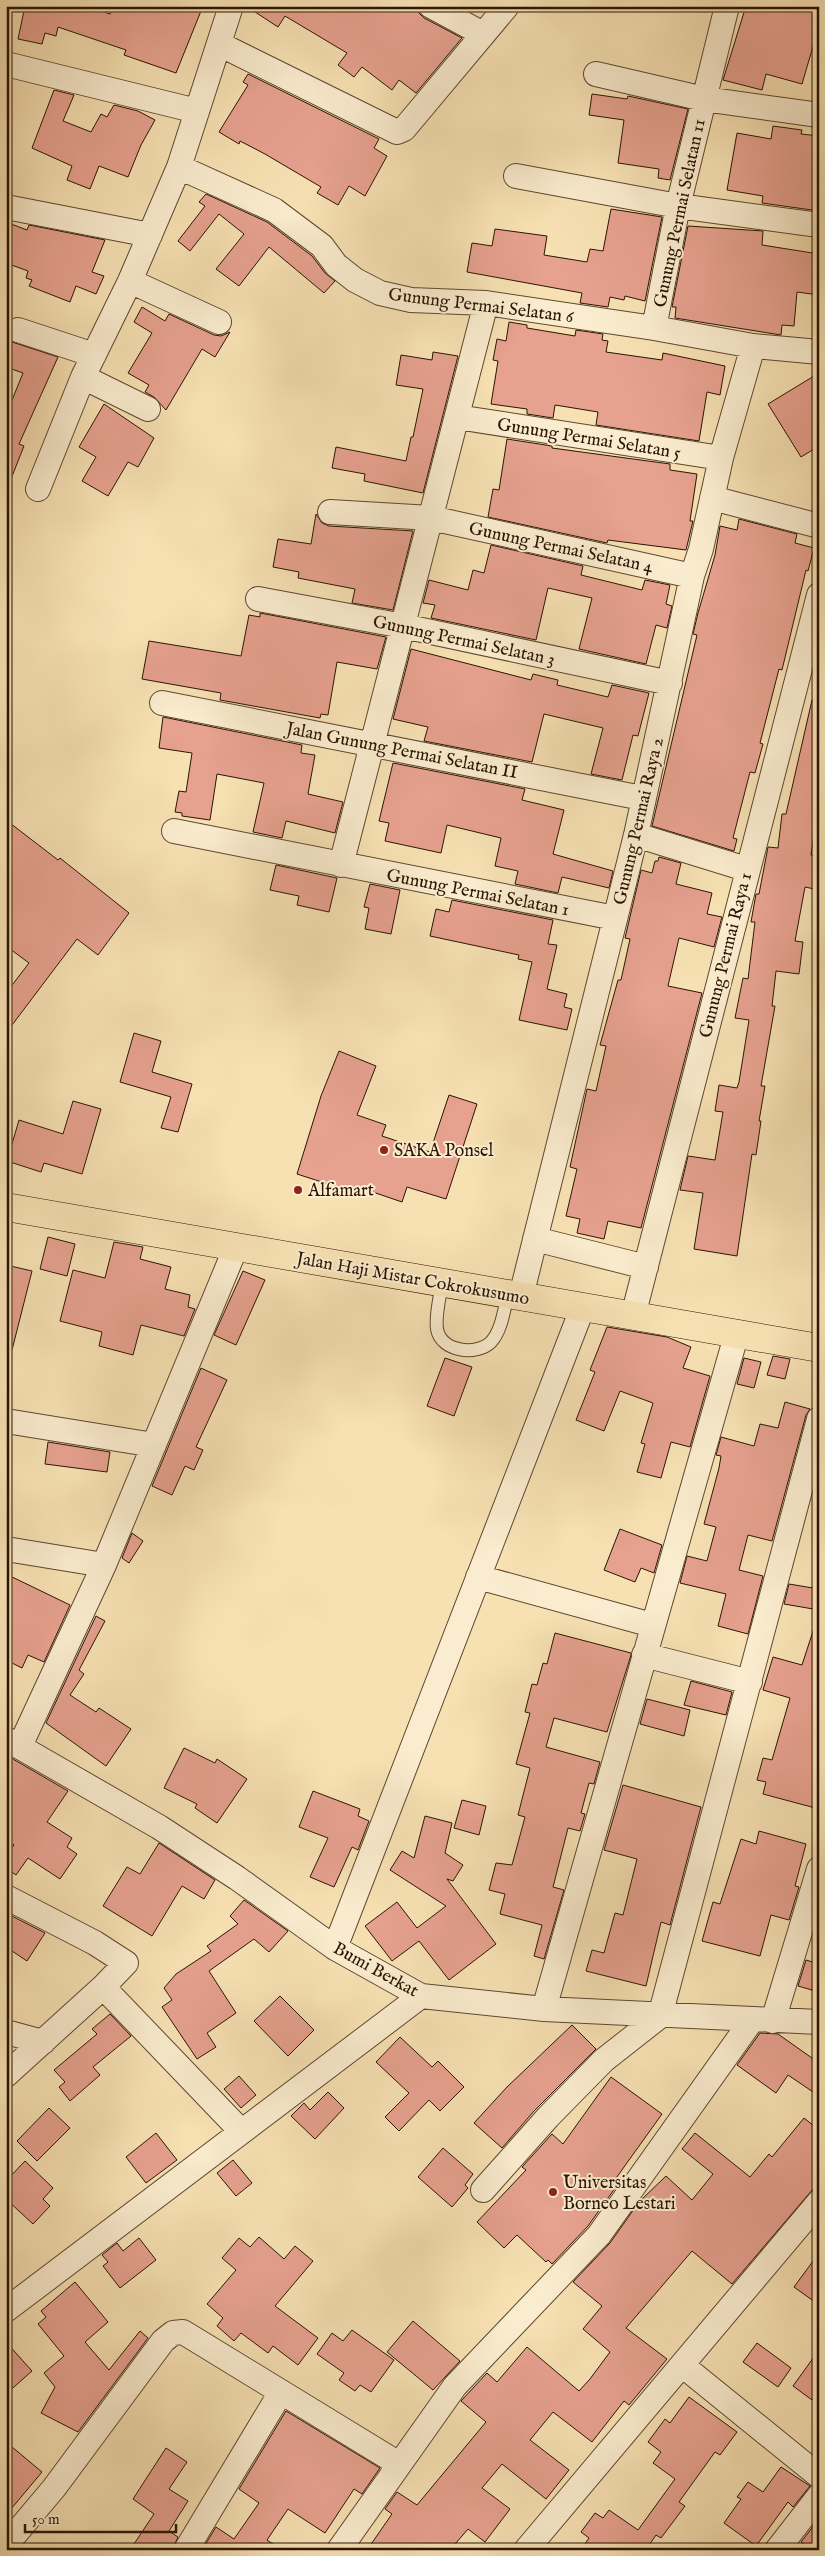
<svg xmlns="http://www.w3.org/2000/svg" width="825" height="2556" viewBox="0 0 825 2556" font-family="'IM FELL English',serif">
<style>
.building{fill:#e6a18f;stroke:#2b1404}
.lines{fill:none;stroke-linecap:round;stroke-linejoin:round}
.service-casing{stroke:#5e4730;stroke-width:14}
.minor-casing{stroke:#5e4730;stroke-width:26}
.primary-casing{stroke:#2b1404;stroke-width:29}
.service{stroke:#faecce;stroke-width:12}
.minor{stroke:#faecce;stroke-width:24}
.primary{stroke:#f7e1b3;stroke-width:28}
.poi-dot{fill:#8f2418;stroke:#faecce;stroke-width:2}
.labels{text-anchor:middle;stroke-width:4;stroke-linejoin:round;paint-order:stroke}
.street-label{font-size:18px;fill:#2b1404;stroke:#faecce}
.poi-label{font-size:18px;fill:#2b1404;stroke:#faecce;text-anchor:start}
</style>
<rect width="100%" height="100%" fill="#f7e1b3"/>
<filter id="stains"><feTurbulence type="fractalNoise" baseFrequency=".004" numOctaves="4"/><feColorMatrix values="0 0 0 0 .2 0 0 0 0 .09 0 0 0 0 .02 0 0 0 .5 -.17"/></filter>
<radialGradient id="worn" r=".72"><stop offset=".6" stop-color="#630" stop-opacity="0"/><stop offset="1" stop-color="#630" stop-opacity=".3"/></radialGradient>
<path class="building" d="M25,6H86L110,14L113,6H203L176,73L124,55L126,50L58,27L56,36L45,33L42,44L18,39Z
M246,6H417L419,13L424,18L462,38L416,93L399,80L392,90L362,67L354,77L338,65L347,53L285,16L278,27Z
M746,6H819V26L802,84L766,74L762,90L723,80Z
M248,74L379,139L374,148L387,156L365,196L349,186L338,205L317,193L321,187L265,154L240,141L239,144L219,132L248,85L243,82Z
M54,90L74,95L63,121L91,132L101,114L107,117L114,105L138,111L155,120L141,145L128,177L99,166L90,189L67,180L72,166L32,148Z
M592,94L627,99L628,96L688,109L670,180L658,178L659,169L618,163L624,120L589,115Z
M773,126L802,130L801,134L819,136V211L762,203L763,196L727,190L737,133L771,139Z
M206,194L267,222L312,256L325,273L335,281L324,293L269,247L239,286L216,269L244,234L219,214L190,251L178,241L205,206L199,202Z
M611,209L662,217L645,301L625,296L624,300L610,297L608,307L580,303L582,293L467,272L472,243L492,246L495,229L547,236L544,255L587,262L590,249L603,251Z
M6,222L27,230L29,225L105,240L92,272L104,276L96,294L76,286L70,302L29,286L32,280L26,278L28,271L6,263Z
M688,226L763,231L762,245L819,254V295L797,292L794,326L782,325L781,335L675,318L676,307H672Z
M142,307L165,321L169,314L214,335L221,336L230,332L215,357L202,349L166,410L154,397L145,392L149,385L128,373L152,333L134,322Z
M509,322L527,325V328L575,336L576,330L603,334L602,340L608,341L606,352L662,360L663,353L725,366L720,395L707,392L699,441L596,425L598,412L555,405L553,418L527,414V409L491,404L498,361L493,360L497,339L506,341Z
M12,342L58,357L19,444L24,446L7,489L6,415L23,373L6,367V358Z
M433,352L458,356L423,493L364,481L365,474L332,468L336,447L406,461L411,437H413L423,389L396,385L401,355L432,360Z
M819,373V446L801,457L768,404Z
M104,404L154,438L138,467L128,462L108,496L82,481L96,457L79,447Z
M507,439L552,446V448L670,464V470L697,474L690,521H693L686,550L608,540L607,543L488,517L493,489L499,490Z
M316,514L322,523L329,526L413,531L393,610L352,603L355,589L298,578L299,572L273,567L278,539L311,544Z
M739,519L797,534L795,543L814,548L808,571L806,570L782,670L779,669L760,743L763,744L755,773L750,772L733,838L737,839L734,851L652,826L697,635L693,634L698,613L715,555L720,526L737,530Z
M491,545L583,566L581,575L642,590L645,580L670,585L666,604L672,606L667,628L656,625L646,664L579,649L592,598L548,588L536,640L431,618L435,605L423,603L429,580L468,590L473,570L484,573Z
M260,613L386,637L377,669L337,662L328,715L321,714L320,718L220,700L221,693L142,679L149,641L241,656L249,615L260,617Z
M411,649L531,680L533,674L558,680L557,685L608,697L612,685L649,693L638,736L633,735L622,780L591,774L603,728L544,714L532,762L424,741L428,727L393,719Z
M812,700L819,701V800L811,855L819,857V890L805,887L795,941L803,942L799,974L776,971L772,1006H775L761,1086H765L759,1121H761L756,1155L752,1154L737,1256L694,1249L703,1193L680,1190L688,1156L715,1160L723,1112L715,1111L719,1085L737,1088L739,1082L749,1020L735,1018L743,978L748,979L755,922H751L756,894H759L768,847L778,848L782,814H786Z
M163,717L302,745L301,753L315,755L308,794L343,802L335,833L286,821L282,838L253,832L264,783L217,774L210,820L182,816V813L175,812L179,791L186,792L192,753L159,748Z
M393,763L525,789L522,800L564,810L553,854L613,871L609,888L562,877L558,893L515,884L518,871L495,866L501,838L447,825L441,853L385,841L389,823L379,821Z
M6,820L58,860L60,858L129,913L98,955L77,939L6,1033V993L29,963L6,946Z
M659,857L681,863L676,884L712,893L707,914L722,917L714,947L679,938L668,986L702,993L641,1228L608,1221L604,1239L577,1233L580,1219L566,1216L577,1169L570,1167L587,1089L596,1091L606,1046L600,1045L618,980H621L630,939L625,938L641,870L652,873L655,861H658Z
M276,865L337,878L329,912L297,905L299,896L270,890Z
M370,884L400,890L391,934L365,929L369,908L364,907Z
M452,900L553,920L548,944L557,945L547,989L567,994L564,1007L572,1009L567,1030L519,1020L532,962L518,959L519,955L430,936L436,909L449,912Z
M134,1033L161,1041L152,1072L192,1084L178,1132L161,1128L171,1097L120,1082Z
M339,1051L376,1066L357,1115L386,1125L382,1136L430,1152L449,1095L477,1104L446,1199L407,1187L402,1202L364,1189L362,1195L297,1174L321,1096Z
M73,1101L101,1109L82,1174L44,1163L41,1172L7,1161L19,1120L63,1134Z
M48,1237L75,1244L67,1276L40,1269Z
M114,1242L143,1247L140,1259L171,1267L165,1289L190,1295L188,1307L195,1309L184,1336L141,1325L133,1355L99,1346L102,1332L60,1321L73,1270L105,1278Z
M6,1265L32,1271L12,1350L6,1349Z
M243,1271L265,1280L236,1345L214,1335Z
M607,1327L667,1337L691,1347L683,1368L710,1376L690,1447L671,1442L661,1478L637,1472L645,1444L641,1443L653,1403L620,1391L604,1431L576,1420L595,1372L590,1370Z
M773,1356L790,1359L785,1379L767,1375Z
M445,1358L472,1367L454,1416L427,1406Z
M744,1358L761,1362L754,1388L737,1384Z
M201,1368L227,1380L196,1447L203,1450L194,1470L185,1466L172,1495L152,1486Z
M785,1402L810,1409L806,1415L772,1541L748,1535L739,1570L763,1576L748,1634L718,1626L726,1594L680,1583L687,1556L707,1561L716,1527L704,1524L719,1468L721,1456L716,1455L721,1437L754,1446L760,1424L778,1428Z
M48,1442L110,1452L107,1472L45,1464Z
M620,1529L662,1545L654,1573L641,1568L635,1582L604,1570Z
M132,1533L143,1541L129,1563L122,1558Z
M6,1574L70,1605L44,1662L28,1655L22,1668L6,1660V1626L12,1614L6,1611Z
M789,1584L819,1589V1610L784,1604Z
M96,1616L105,1621L79,1670L84,1674L70,1695L96,1712L99,1708L131,1729L106,1766L46,1723Z
M815,1625H819V1809L763,1794L766,1782L757,1780L763,1758L772,1760L790,1698L763,1690L773,1657L802,1665Z
M555,1633L631,1653V1655L607,1732L554,1718L546,1747L600,1762L594,1784L589,1783L581,1813L585,1814L580,1831L568,1828L553,1887L564,1890L544,1959L534,1956L542,1925L500,1914L505,1894L489,1890L496,1863L512,1865L525,1817L518,1815L530,1768L516,1764L530,1713L525,1712L532,1684L537,1685L543,1663L547,1664Z
M691,1681L732,1692L726,1715L684,1705Z
M647,1699L690,1710L684,1736L640,1724Z
M184,1748L215,1763L217,1759L247,1779L217,1823L195,1808L197,1804L164,1788Z
M6,1755L68,1791L47,1822L72,1838L67,1847L77,1854L60,1879L28,1858L16,1875L6,1868V1856L14,1845L6,1840Z
M623,1785L701,1807L670,1925L661,1922L646,1986L586,1971L592,1950L604,1953L615,1913L623,1915L637,1859L604,1850Z
M313,1791L360,1809L358,1816L369,1821L358,1850L352,1847L334,1887L310,1877L328,1838L299,1827Z
M462,1800L486,1806L479,1835L454,1828Z
M425,1816L452,1823L445,1853L463,1865L453,1881L447,1879L496,1944L449,1980L419,1941L392,1961L365,1926L397,1902L417,1928L446,1906L390,1870L402,1851L414,1858Z
M759,1831L806,1844L795,1886L799,1887L789,1920L771,1915L760,1956L702,1941L713,1902L720,1904L741,1839L756,1844Z
M159,1843L215,1880L204,1899L182,1886L152,1936L103,1906L127,1867L140,1874Z
M244,1900L288,1931L269,1952L254,1939L209,1971L236,2013L207,2033L216,2047L197,2059L162,2007L172,2000L164,1988L176,1974L211,1951L207,1946L238,1924L230,1916Z
M6,1913L45,1933L27,1961L6,1947Z
M806,1960L819,1964V1992L798,1986Z
M280,1996L314,2030L288,2056L254,2021Z
M110,2014L131,2036L93,2067L100,2075L70,2101L59,2087L65,2082L54,2070L97,2034L92,2029Z
M572,2025L596,2049L534,2111L502,2148L474,2123L507,2087Z
M760,2033L778,2034L819,2063V2096L788,2075L776,2093L737,2065Z
M400,2037L432,2067L438,2061L464,2087L440,2111L429,2100L399,2131L385,2117L409,2093L376,2062Z
M239,2076L256,2095L241,2108L224,2089Z
M611,2077L662,2114L614,2181L618,2184L588,2226L552,2264L548,2260L546,2262L517,2235L504,2248L477,2222L526,2170L522,2167L552,2134L563,2144Z
M328,2092L344,2108L315,2139L291,2116L304,2103L310,2110Z
M49,2108L70,2128L37,2161L17,2141Z
M804,2118L819,2130V2182L732,2284L692,2251L626,2328L667,2359L629,2405L624,2401L592,2442L553,2412L530,2440L569,2470L546,2499L502,2464L482,2488L510,2509L485,2542L468,2529L450,2550H367L392,2514L385,2509L397,2492L417,2505L486,2422L461,2401L487,2373L497,2382L527,2347L579,2391L590,2379L610,2352L583,2329L602,2306L573,2282L610,2243L639,2202L666,2176L692,2200L713,2174L682,2149L695,2133L750,2177L769,2154L772,2157Z
M156,2133L177,2160L146,2183L126,2157Z
M443,2148L473,2174L465,2185L468,2188L452,2207L418,2177Z
M233,2160L252,2183L236,2196L217,2173Z
M25,2161L53,2188L43,2199L50,2206L33,2224L6,2199V2181Z
M259,2237L284,2259L295,2246L313,2261L275,2306L318,2338L298,2365L273,2346L268,2353L241,2333L234,2341L217,2326L223,2318L207,2304L236,2270L222,2258L239,2238L250,2247Z
M139,2238L156,2260L120,2288L103,2266L108,2262L102,2255L117,2243L123,2251Z
M819,2253V2305L794,2287Z
M75,2282L108,2322L85,2342L109,2370L140,2331L148,2338L78,2432L41,2413L55,2387L44,2373L64,2356L38,2324L46,2317L41,2311Z
M413,2321L460,2361L433,2390L387,2352Z
M352,2330L394,2360L371,2392L360,2385L355,2391L339,2380L344,2373L317,2354L332,2333L343,2341Z
M6,2342L32,2371L6,2394Z
M757,2343L791,2368L778,2387L743,2362Z
M819,2350V2391L812,2400L793,2386Z
M689,2397L737,2432L720,2455L715,2452L679,2502L685,2506L661,2538L656,2535L646,2550H581L589,2538L581,2532L595,2513L603,2518L609,2510L638,2530L675,2479L653,2463L661,2452L648,2442L665,2419L670,2423Z
M286,2411L380,2468L362,2494L354,2489L325,2533L288,2509L267,2540L282,2550H202L216,2527L234,2539L259,2503L239,2489Z
M6,2442L42,2472L6,2515Z
M166,2448L187,2462L169,2489L188,2501L169,2531L178,2537L172,2550H130L154,2514L133,2499Z
M781,2467L810,2486L793,2507L788,2502L756,2546L724,2523L741,2499L737,2497L748,2482L763,2492Z
M819,2519V2550H811L801,2542Z"/>
<g class="lines">
<g class="service-casing">
<path id="service" d="M442,1283C440,1297 435,1315 437,1329C441,1352 477,1356 491,1342C502,1330 504,1309 508,1294"/>
</g>
<g class="minor-casing">
<path id="minor" d="M431,6L483,34
M219,44L397,132L404,129L507,6
M6,64L197,111
M596,74L704,99L819,115
M179,167L274,210L322,246L336,265L355,280L380,293L411,300L486,303L654,328L753,346L819,352
M516,176L678,206L819,225
M6,207L150,235
M130,281L219,322
M654,328L678,206L727,6
M18,330L94,355
M83,377L148,409
M457,417L721,458
M38,489L83,377L130,281L179,167L231,6
M712,498L819,526
M330,512L431,518L692,576
M258,599L403,626L670,683
M162,703L642,798
M174,831L615,918
M636,835L746,869
M341,865L486,303
M535,1239L646,1267
M521,1296L636,835L692,576L701,549L721,458L753,346
M633,1316L819,595
M6,1421L154,1445
M6,1549L104,1565
M478,1577L652,1625
M644,1655L750,1682
M6,1739L159,1827L237,1878L335,1948L421,1996L544,2009L819,2022
M20,1746L104,1565L236,1247
M6,1897L95,1943L126,1963L103,1987L6,2075
M335,1948L582,1309
M103,1987L241,2131
M544,2009L736,1336
M773,2021L819,1869
M6,2032L43,2042
M483,2190L548,2117L604,2060L660,2016L819,1419
M6,2310L421,1996
M682,2365L819,2476
M6,2545L54,2488L163,2341L173,2333L183,2332L399,2464
M186,2550L281,2392
M339,2550L455,2386L599,2235L752,2020
M526,2550L819,2202
M777,2550L819,2496"/>
</g>
<g class="primary-casing">
<path id="primary" d="M6,1207L819,1348"/>
</g>
<use href="#service" class="service"/>
<use href="#minor" class="minor"/>
<use href="#primary" class="primary"/>
</g>
<g class="poi-dot">
<circle cx="384" cy="1150" r="5"/>
<circle cx="298" cy="1190" r="5"/>
<circle cx="553" cy="2192" r="5"/>
</g>
<g class="labels">
<g class="street-label">
<text transform="translate(679 213) rotate(-78)" y="6">Gunung Permai Selatan 11</text>
<text transform="translate(481 305) rotate(7)" y="6">Gunung Permai Selatan 6</text>
<text transform="translate(589 438) rotate(9)" y="6">Gunung Permai Selatan 5</text>
<text transform="translate(561 547) rotate(12)" y="6">Gunung Permai Selatan 4</text>
<text transform="translate(464 640) rotate(12)" y="6">Gunung Permai Selatan 3</text>
<text transform="translate(402 750) rotate(11)" y="6">Jalan Gunung Permai Selatan II</text>
<text transform="translate(638 821) rotate(-77)" y="6">Gunung Permai Raya 2</text>
<text transform="translate(478 892) rotate(11)" y="6">Gunung Permai Selatan 1</text>
<text transform="translate(725 955) rotate(-76)" y="6">Gunung Permai Raya 1</text>
<text transform="translate(413 1278) rotate(10)" y="6">Jalan Haji Mistar Cokrokusumo</text>
<text transform="translate(376 1969) rotate(29)" y="6">Bumi Berkat</text>
</g>
<g class="poi-label">
<text x="394" y="1156">SAKA Ponsel</text>
<text x="308" y="1196">Alfamart</text>
<text x="563" y="2188">Universitas<tspan x="563" dy="21">Borneo Lestari</tspan></text>
</g>
</g>
<rect width="825" height="2556" fill="none" stroke="#f7e1b3" stroke-width="25"/>
<rect x="8" y="8" width="810" height="2541" fill="none" stroke="#2b1404" stroke-width="2.5"/>
<rect x="12" y="12" width="800" height="2531" fill="none" stroke="#2b1404"/>
<path d="M25 2524v8h151v-8" fill="none" stroke="#2b1404" stroke-width="2.5"/>
<text x="32" y="2524" font-size="15" fill="#2b1404" stroke="#faecce" stroke-width="4" paint-order="stroke">50 m</text>
<rect width="100%" height="100%" filter="url(#stains)"/>
<rect width="100%" height="100%" fill="url(#worn)"/>
</svg>
